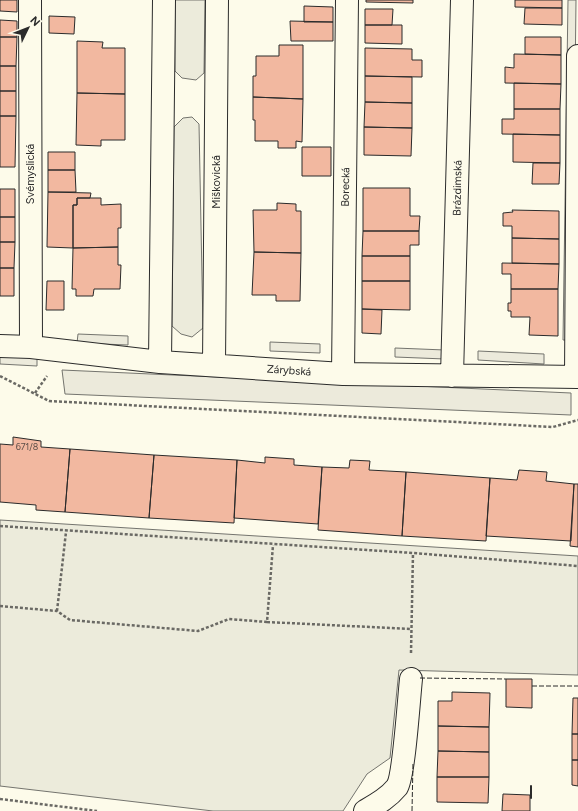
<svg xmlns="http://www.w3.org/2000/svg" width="578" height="811" viewBox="0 0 578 811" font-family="Figtree,sans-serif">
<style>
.green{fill:#ecebdb;stroke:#74746e}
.parking{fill:#eceadb;stroke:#74746e}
.building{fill:#f2b8a0;stroke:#2b2b2b}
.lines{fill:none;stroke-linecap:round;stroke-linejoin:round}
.minor-casing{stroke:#2b2b2b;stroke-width:24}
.path{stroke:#6a6964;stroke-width:2.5;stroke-dasharray:3 2;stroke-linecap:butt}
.minor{stroke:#fdfbea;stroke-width:22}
.fence{stroke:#2b2b2b;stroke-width:1;stroke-dasharray:5 2;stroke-linecap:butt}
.wall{stroke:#2b2b2b;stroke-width:2}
.labels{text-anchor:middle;stroke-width:3;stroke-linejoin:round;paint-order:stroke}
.number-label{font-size:9px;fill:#5d4e48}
.street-label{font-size:11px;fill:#2b2b2b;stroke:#fdfbea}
</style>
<rect width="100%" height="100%" fill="#fdfbea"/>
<path class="green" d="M175,0H205L204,73L196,80L182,78L175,71Z
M192,117L199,124L203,328L192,337L181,334L172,326L174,127L183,118Z
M0,520L578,556V675L399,670L390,758L367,774L343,811H213L0,786Z"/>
<path class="parking" d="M568,0H576L572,340H563Z
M78,334L128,336V345L77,343Z
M270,342L320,344V353L270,351Z
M395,348L445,350V359L395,357Z
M478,351L544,354V364L478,360Z
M0,355L37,356V366L0,364Z
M62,370L571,393V415L65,394Z"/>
<path class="building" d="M0,0H17V12L0,11Z
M366,0H413V3L366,2Z
M515,0H562V8L515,7Z
M304,6L333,7V22H304Z
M525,8H562V25L524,24Z
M365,9H393L392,25H365Z
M49,16L75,17L74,34L49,33Z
M0,20L17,21V37H0Z
M290,21L333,22V41H291Z
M365,25H402V44L365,43Z
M0,37H17L16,66H0Z
M525,37H561V55L525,54Z
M77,41L103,42L102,48H125V94L77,93Z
M279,45H303V99L253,97V76H256V56H279Z
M365,48L412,49V60H422V77L365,76Z
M514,54L561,55V84L505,83V67L514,68Z
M0,66H16V91H0Z
M365,76L412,77V103L365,102Z
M514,83L561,84L560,109H514Z
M0,91H16V116H0Z
M77,93L125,94V140H101V146L76,145Z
M253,97L303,99L302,142L296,141V148H278V141H255V120H253Z
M365,102L412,103V128L364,127Z
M514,109H560V135L502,134V119H514Z
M0,116H16L15,167H0Z
M364,127L412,128L411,156L364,155Z
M513,134L560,135V163L513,162Z
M302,147H331V176H302Z
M48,152H75V170H48Z
M533,163H560L559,184H532Z
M48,170H75L76,192H48Z
M363,188H410V216H420L419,231H363Z
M0,189H15V217H0Z
M48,192L91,193L90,198H77V205H73V248L47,247Z
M77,198H101V205L121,204V228H118V247L73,248V205H77Z
M277,203L296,204V211H301V253L254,252L253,210H277Z
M512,210L559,211V239L512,238V226H503V213L513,212Z
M0,217H15V242H0Z
M363,231H419V245H410V256H362Z
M512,238L559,239V264L512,263Z
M0,242H15L14,268H0Z
M118,247V265H121L120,289H94L93,296H76V289H72L73,248Z
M254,252L301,253L300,301H276V295H252Z
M362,256H410V281H362Z
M502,263L559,264L558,289H511V274H502Z
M0,268H14V296H0Z
M47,281H64V310H46Z
M362,281H410V310L362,309Z
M511,289H558V336L529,335L530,317H511V311H508V303H511Z
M362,309L382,310L381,334L362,333Z
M13,437L41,441V447L70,449L65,512L36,510V505L0,502V444L13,445Z
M70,449L154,455L149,518L65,512Z
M154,455L237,460L234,523L149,518Z
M265,457L294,459V465L322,467L318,524L234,518L237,460L265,463Z
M350,460L370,461L369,470L406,472L402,536L318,530L322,467L349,468Z
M519,470L547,472L546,481L574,484L571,541L486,536L490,478L517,480Z
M406,472L490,478L486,541L402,536Z
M574,484H578V547L570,546Z
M506,679H532V708L506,707Z
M452,692L490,693L489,727L438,726V701H452Z
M573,698H578V734H572Z
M438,726L489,727V752L438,751Z
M572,734H578V760H572Z
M438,751L489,752V777H437Z
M572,760H578V786L572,785Z
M437,777H489L488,803L437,802Z
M503,794L530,795V811H502Z"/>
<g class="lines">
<g class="minor-casing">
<path id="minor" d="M30,0L31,347
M0,346L31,347L160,362L343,374L578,377
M160,362L164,0
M214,365L217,0
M343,374L347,0
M452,376L462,0
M576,377L578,56
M365,811C377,804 388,798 397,787C404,776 409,697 411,679"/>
</g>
<path class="path" d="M0,376L49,401L553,427L578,420
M35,393L47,376
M0,526L413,553L578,566
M0,606L57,611L70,620L198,631L229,619L267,622L273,545
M57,611L66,532
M267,622L411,629
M411,653L413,553
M0,799L97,811"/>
<use href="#minor" class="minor"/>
<path class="fence" d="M420,678L506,679
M532,686H578
M412,811L413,763"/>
<path class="wall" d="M531,798V786"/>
</g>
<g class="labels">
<g class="number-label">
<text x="27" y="450">671/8</text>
</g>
<g class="street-label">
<text transform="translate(30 174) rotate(-90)" y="4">Svémyslická</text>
<text transform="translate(216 182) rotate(-90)" y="4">Miškovická</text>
<text transform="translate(345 187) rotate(-89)" y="4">Borecká</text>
<text transform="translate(457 188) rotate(-89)" y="4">Brázdimská</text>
<text transform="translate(289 370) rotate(4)" y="4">Zárybská</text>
</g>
</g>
<g transform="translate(28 28) rotate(47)" stroke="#fdfbea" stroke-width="3" paint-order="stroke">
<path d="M0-3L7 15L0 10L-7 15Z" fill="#2b2b2b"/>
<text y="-6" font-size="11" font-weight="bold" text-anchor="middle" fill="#2b2b2b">N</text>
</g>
</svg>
